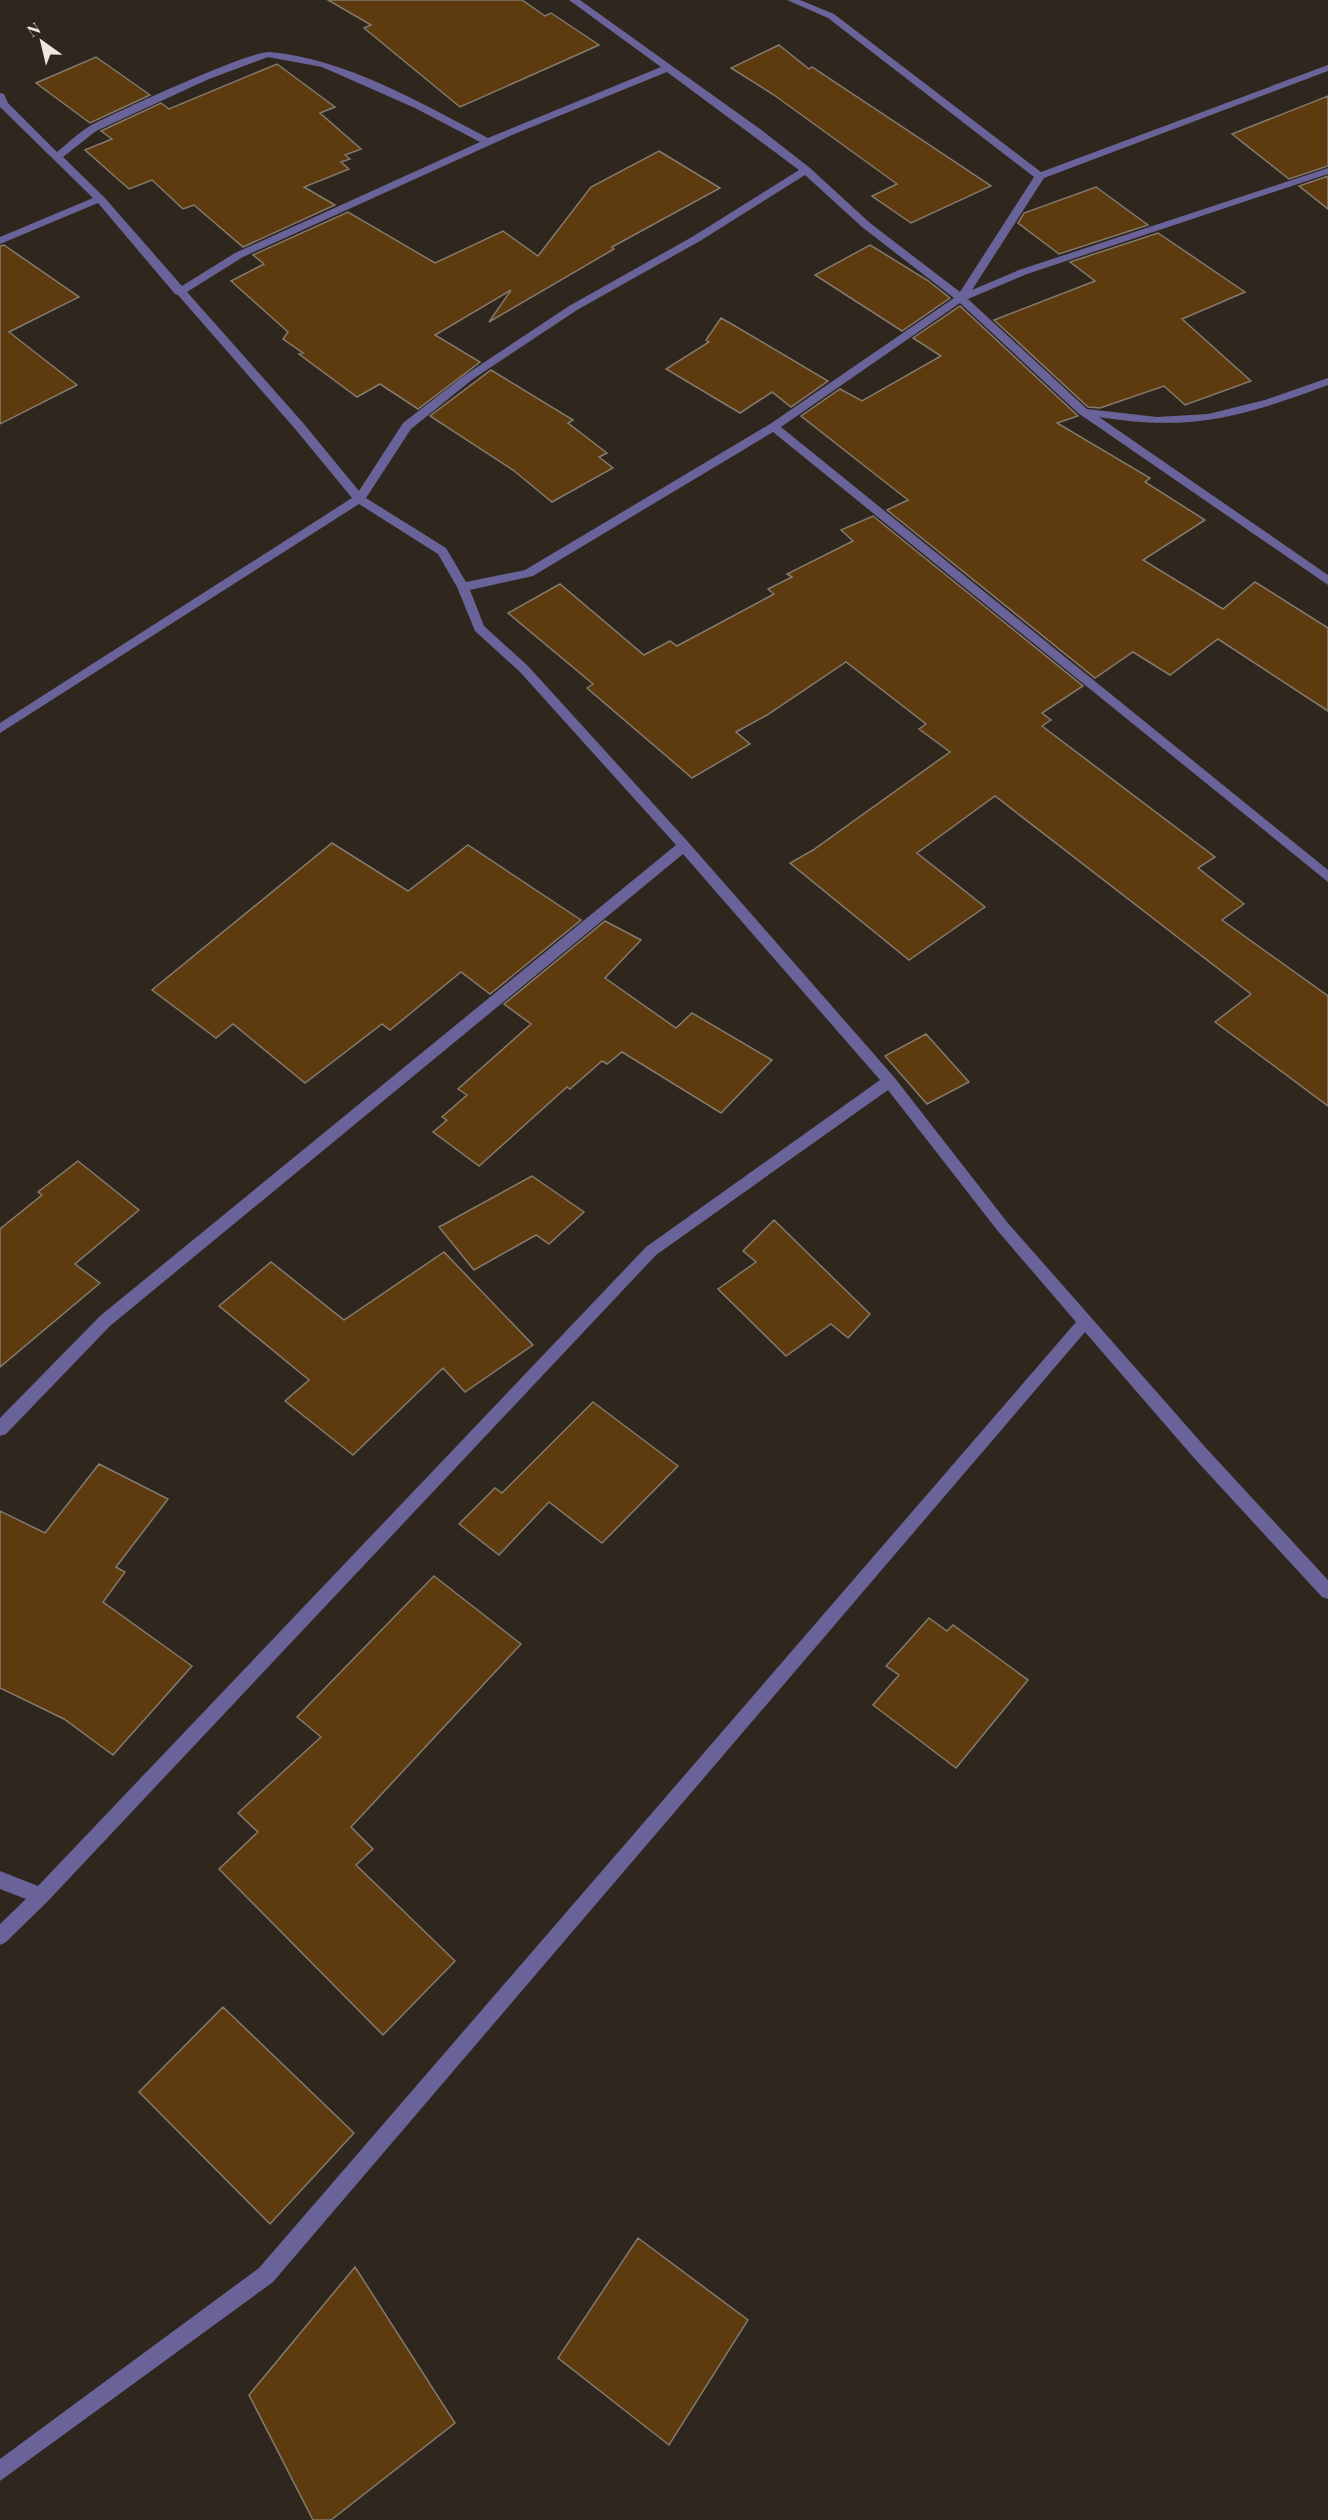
<svg xmlns="http://www.w3.org/2000/svg" width="1328" height="2520" viewBox="0 0 1328 2520" font-family="'Playfair Display',serif">
<style>
.building{fill:#5e3b0e;stroke:#847a6f;stroke-width:1.5}
.lines{fill:none;stroke-linecap:round;stroke-linejoin:round}
.street{fill:#6a6399;fill-rule:evenodd}
</style>
<rect width="100%" height="100%" fill="#2f261d"/>
<path class="building" d="M328,0H522L545,16L551,13L599,45L460,107L364,28L371,25Z
M779,45L809,69L812,67L991,186L911,223L872,196L897,184L774,95L731,68Z
M96,57L150,95L90,123L36,83Z
M277,64L335,107L320,113L361,149L345,155L350,159L341,162L349,169L304,187L335,205L243,247L194,205L183,209L152,180L129,189L85,150L112,139L101,131L161,103L169,109Z
M1328,96V166L1289,179L1232,134Z
M659,151L720,188L612,247L614,249L489,322L511,290L435,335L480,362L418,409L380,384L357,397L299,354L303,353L283,339L288,332L231,281L264,264L253,255L348,212L435,263L503,231L538,256L591,187Z
M1328,176V209L1299,186Z
M1096,187L1148,225L1059,254L1018,223L1024,213Z
M1158,233L1245,292L1182,319L1251,381L1185,405L1164,386L1100,408L1088,407L994,320L1095,281L1070,262Z
M4,245L79,297L9,332L77,385L0,424V246Z
M870,245L927,280L950,298L902,331L815,275Z
M960,306L1078,416L1057,423L1150,478L1145,482L1205,520L1143,560L1223,609L1255,582L1328,628V711L1218,639L1170,675L1133,652L1095,678L887,510L908,500L801,416L840,389L862,401L941,356L913,338Z
M721,318L735,326L828,381L791,407L772,392L740,413L666,369L709,342L706,340Z
M491,370L573,420L568,423L607,453L599,457L613,468L552,502L513,470L430,416Z
M873,516L1083,686L1042,713L1051,720L1042,726L1215,857L1198,868L1244,904L1222,920L1328,996V1106L1215,1022L1251,994L995,796L917,853L985,907L909,960L790,863L813,850L950,752L919,729L926,724L846,662L767,715L736,732L750,744L692,778L587,688L593,684L508,613L560,584L644,655L670,641L677,646L774,594L768,589L792,577L787,574L853,541L841,530Z
M332,843L408,891L468,845L581,920L490,994L461,972L390,1030L382,1024L305,1083L233,1024L216,1038L152,990Z
M605,921L641,940L605,978L676,1028L692,1013L772,1060L721,1113L622,1052L607,1064L602,1061L570,1089L567,1087L479,1166L433,1132L447,1120L442,1117L467,1095L458,1089L531,1024L504,1004Z
M926,1034L969,1082L927,1104L885,1056Z
M78,1161L139,1210L75,1264L100,1283L0,1367V1229L42,1195L38,1192Z
M532,1176L584,1212L549,1244L536,1235L474,1270L439,1227Z
M774,1220L870,1314L848,1338L831,1324L786,1356L718,1289L756,1262L743,1251Z
M444,1252L533,1345L465,1392L443,1368L353,1455L285,1401L309,1380L219,1306L271,1262L344,1320Z
M593,1402L678,1466L602,1543L549,1502L499,1555L459,1524L495,1488L502,1493Z
M99,1464L168,1499L116,1567L125,1572L103,1602L192,1666L113,1755L64,1719L0,1688V1511L45,1533Z
M434,1576L521,1644L351,1827L373,1849L356,1865L455,1961L383,2035L219,1869L258,1832L238,1813L321,1737L297,1717Z
M929,1618L947,1631L953,1625L1028,1680L956,1768L873,1705L899,1675L886,1666Z
M223,2007L354,2133L270,2224L139,2092Z
M638,2238L748,2320L669,2445L558,2358Z
M355,2267L455,2423L331,2520H313L249,2395Z"/>
<g class="lines">
<path class="street" d="M569,0H580L760,129L810,168L870,223L960,292L1034,177L828,18L787,0H800L834,14L1041,172L1328,65V71L1044,178L972,290L1019,270L1328,168V174L1027,274L968,299L1087,409L1157,417L1208,414L1265,400L1328,378V385C1242,417 1191,432 1099,417L1328,575V585L1078,413L960,303L781,427L1328,870V882L773,432L533,576L470,590L484,626L528,666L689,843L894,1077L1007,1222L1206,1448L1328,1580V1599L1322,1597L1194,1458L1085,1332L273,2282L0,2481V2459L259,2268L1076,1322L997,1230L888,1090L656,1255L47,1902L6,1942L0,1945V1924L26,1899L0,1889V1871L38,1886L646,1247L880,1080L683,854L110,1326L6,1434L0,1436V1418L100,1316L676,845L520,672L475,631L457,587L438,554L359,504L0,733V723L352,498L296,430L178,295L175,294L98,203L0,244V237L93,198L0,107V93L4,94L8,103L57,152C68,143 78,133 90,126C112,114 251,50 270,52C346,59 421,103 488,138L661,67ZM268,57L322,67L415,108L480,142L235,253L182,286L104,197L63,157L96,131L209,79ZM667,72L799,170L692,237L569,306L465,375L403,423L359,491L304,424L187,292L243,257L512,135ZM805,175L862,227L954,298L770,424L525,570L466,582L446,548L366,498L411,429L473,379L577,310L700,241Z"/>
</g>
<g transform="translate(42 42) rotate(326)" stroke="#2f261d" stroke-width="4.5" paint-order="stroke">
<path d="M0-4.5L10 22L0 15L-10 22Z" fill="#ede7e1"/>
<text y="-9" font-size="16" font-weight="bold" text-anchor="middle" fill="#ede7e1">N</text>
</g>
</svg>
